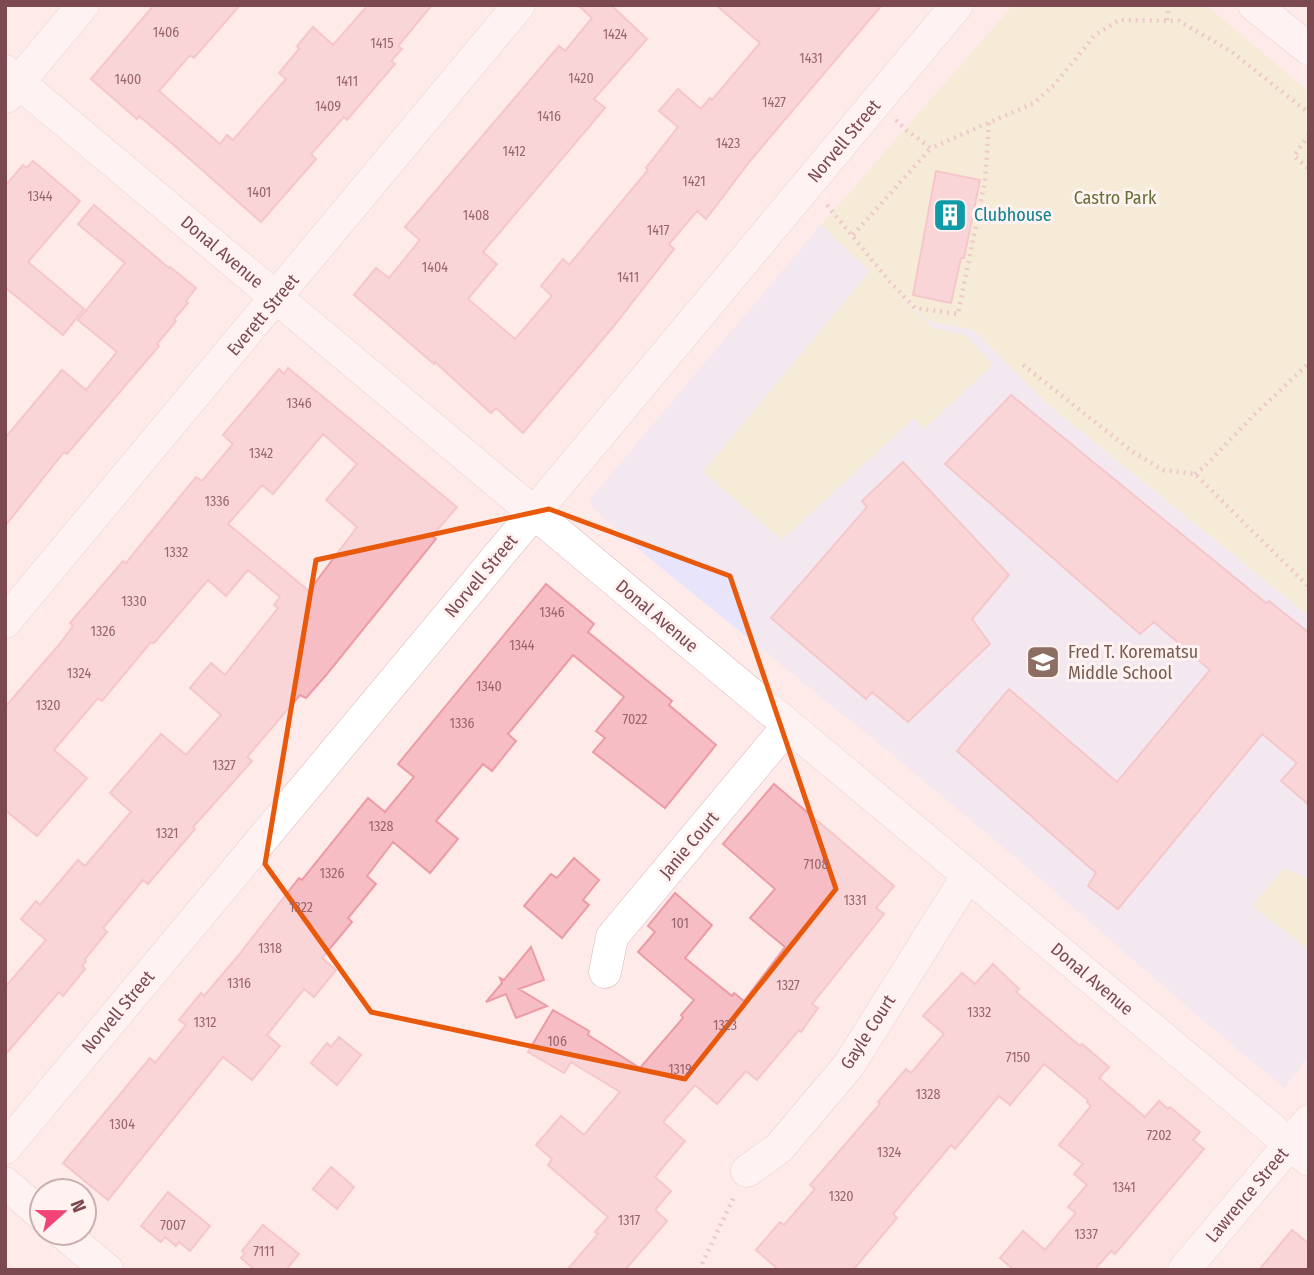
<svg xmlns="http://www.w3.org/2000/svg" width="1314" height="1275" viewBox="0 0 1314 1275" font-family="'Fira Sans Condensed',sans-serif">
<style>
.education{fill:#e7e4fb}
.green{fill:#ebeec4}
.building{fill:#f6bdc4;stroke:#eb9ca6;stroke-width:2;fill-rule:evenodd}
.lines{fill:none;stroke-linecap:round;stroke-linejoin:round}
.minor-casing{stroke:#dab4b7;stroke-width:33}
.path{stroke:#dc9fa7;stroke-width:4.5;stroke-dasharray:2 5;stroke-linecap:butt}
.minor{stroke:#fff;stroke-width:32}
.marked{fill:none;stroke:#e8590c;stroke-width:5;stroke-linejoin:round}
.labels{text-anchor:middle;stroke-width:6;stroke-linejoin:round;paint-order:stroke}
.number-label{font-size:14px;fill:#9a666e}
.street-label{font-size:18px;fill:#7c4951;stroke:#fff2f0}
.park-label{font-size:18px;fill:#657037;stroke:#fff2f0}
.culture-label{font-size:18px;fill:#0d838f;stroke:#fff2f0;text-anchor:start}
.education-label{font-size:18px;fill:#785e54;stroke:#fff2f0;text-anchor:start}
</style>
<rect width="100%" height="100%" fill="#feeae8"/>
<path class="education" d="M821,225L929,321L973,330L1050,406L1309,616V1055L1284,1088L1198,1016L1029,869L887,750L649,558L592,507L590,499Z"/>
<path class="green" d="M1013,5H1206L1309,92V616L1050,406L973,330L929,321L895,292L933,328L965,335L993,365L924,429L914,418L782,540L703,472L870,271L821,225Z
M1284,868L1309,879V949L1252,906Z"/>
<path class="building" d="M154,5H240L194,58L190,55L159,91L220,144L227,135L233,140L286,79L279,73L299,49L297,46L313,27L333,45L368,5H432L398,46L402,49L391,61L395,64L347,120L344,117L311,154L316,159L261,222L175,146L139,116L137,119L91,79Z
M578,5H611L647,39L594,99L605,108L483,252L497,264L468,299L515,339L552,296L541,286L563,259L569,265L648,170L646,168L678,127L659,111L678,89L701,109L710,98L712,100L760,43L716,5H882L750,161L706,219L697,211L669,244L674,249L613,327L523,433L496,408L491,413L435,362L434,364L354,295L376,268L389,278L420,240L405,227L559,46L565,51L592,18Z
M33,161L80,201L28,262L84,309L63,335L6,288L5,290V186L23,165L27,168Z
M936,171L980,180L964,258H961L951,303L913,295Z
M94,205L169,268L170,267L196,288L186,301L188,303L174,319L176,321L157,344L159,346L67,454L64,452L5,526V438L62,370L86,390L117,352L78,320L125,263L78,224Z
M288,368L457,507L432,536L436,539L327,674L306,698L300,695L247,757L252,761L193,827L195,829L148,884L143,880L103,928L107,932L85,959L86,961L82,966L85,969L63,996L59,992L5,1055V987L46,940L21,919L36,901L40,905L78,860L85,866L131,812L110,793L161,734L186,755L221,715L190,688L211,663L225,675L278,608L274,605L280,597L248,570L226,596L208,580L154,643L151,642L102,701L98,698L54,750L87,778L37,836L5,810V707L58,646L73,626L70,623L123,561L126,563L196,477L202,481L233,444L223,435L279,369L284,374ZM323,434L357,464L326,500L357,527L309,591L228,524L262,485L273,494Z
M1011,395L1266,603L1269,601L1309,633V805L1281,781L1297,763L1262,734L1118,909L1088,886L1096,873L957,751L1009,689L1117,782L1210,670L1154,622L1140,634L945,464Z
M903,462L1009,575L972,619L990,644L908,722L872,692L866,699L771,618L867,507L862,501Z
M546,584L594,624L588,632L672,701L669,705L716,745L665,808L593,752L605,738L596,731L624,697L573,655L508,734L516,741L492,771L483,764L436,821L458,839L430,873L393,842L367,876L376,884L348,918L352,922L322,958L336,970L314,997L304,989L267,1035L280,1046L252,1080L223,1057L108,1200L63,1163L150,1058L155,1063L186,1025L179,1020L201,993L204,996L238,956L299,878L302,880L368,798L385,812L414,777L398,764Z
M774,784L894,886L876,908L884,914L812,1004L818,1008L801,1032L799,1030L757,1080L746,1071L717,1104L695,1085L663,1122L685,1141L655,1177L671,1191L655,1210L667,1221L625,1270H567L598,1234L595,1232L608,1217L548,1165L552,1159L536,1145L561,1116L584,1135L620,1092L571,1062L564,1073L528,1052L553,1010L589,1031L588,1035L640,1068L683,1018L681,1015L694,1000L638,952L655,932L648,926L675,893L712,925L685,958L732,996L734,993L744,1001L785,947L750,918L775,889L723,844Z
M574,858L599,880L583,900L589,905L562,938L524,906L551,874L557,878Z
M531,947L544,980L519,989L547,1006L516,1018L506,994L486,1002L502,983L500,978L504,980Z
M993,964L1019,989L1016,992L1080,1046L1082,1044L1109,1067L1099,1078L1145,1117L1159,1101L1168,1109L1170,1107L1200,1132L1193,1140L1204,1149L1115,1254L1111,1251L1094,1270H1014L1000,1258L1023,1231L1045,1250L1076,1213L1068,1207L1087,1185L1074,1174L1083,1164L1059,1145L1091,1106L1087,1102L1088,1100L1044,1064L1010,1105L999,1096L955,1149L951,1145L893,1214L897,1218L853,1270H779L756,1250L780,1222L784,1225L815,1189L810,1185L880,1104L878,1102L906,1069L911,1073L944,1034L923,1016L962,973L975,984Z
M339,1037L361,1055L337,1085L311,1063L327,1043L331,1047Z
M331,1167L354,1187L337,1209L313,1189Z
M168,1192L210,1226L190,1251L179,1242L176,1246L165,1237L161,1242L141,1226Z
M263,1225L299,1254L286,1270H255L241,1258L245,1254L242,1251Z
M1292,1230L1309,1244V1270H1259Z"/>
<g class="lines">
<g class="minor-casing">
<path id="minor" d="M1254,5L1309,49
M5,71L1309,1160
M6,97L83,5
M5,622L519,5
M605,972L612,937L788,726
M5,1148L957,5
M747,1171L779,1148L849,1065L968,875
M5,1183L42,1215
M63,1233L107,1270
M1184,1270L1309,1121"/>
</g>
<path class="path" d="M1167,20L1169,5
M896,120L906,130L931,148L1034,103L1055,84L1095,35L1119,20L1179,21L1232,52L1309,113
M1309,135L1294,156L1309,169
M827,205L890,282L915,308L958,314L985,181L989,123
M853,235L931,148
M1023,365L1133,452L1163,470L1195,474L1309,587
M1195,474L1204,467L1254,415L1309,363
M699,1270L734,1197"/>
<use href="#minor" class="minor"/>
</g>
<path d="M0 0H1314V1275H0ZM549,509L730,576L836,889L685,1079L371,1012L265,864L316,560Z" fill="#feeae8" fill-opacity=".55" fill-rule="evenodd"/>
<path class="marked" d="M549,509L730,576L836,889L685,1079L371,1012L265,864L316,560Z"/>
<defs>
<g id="building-square" transform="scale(1.75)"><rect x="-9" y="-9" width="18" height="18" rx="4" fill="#0f9aa8" stroke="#fff2f0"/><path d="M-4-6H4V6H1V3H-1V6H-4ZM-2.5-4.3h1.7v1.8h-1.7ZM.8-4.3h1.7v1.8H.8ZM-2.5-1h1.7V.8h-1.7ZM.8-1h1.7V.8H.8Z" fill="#fff"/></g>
<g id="school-square" transform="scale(1.75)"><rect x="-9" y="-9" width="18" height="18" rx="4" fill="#8d6e63" stroke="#fff2f0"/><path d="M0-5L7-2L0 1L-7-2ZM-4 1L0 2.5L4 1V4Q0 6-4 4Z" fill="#fff"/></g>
</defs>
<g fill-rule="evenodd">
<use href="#building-square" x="950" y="215"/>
<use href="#school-square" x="1043" y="662"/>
</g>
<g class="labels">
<g class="number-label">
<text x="166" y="37">1406</text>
<text x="615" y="39">1424</text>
<text x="382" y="48">1415</text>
<text x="811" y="63">1431</text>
<text x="581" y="83">1420</text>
<text x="128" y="84">1400</text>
<text x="347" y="86">1411</text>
<text x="774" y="107">1427</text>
<text x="328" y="111">1409</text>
<text x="549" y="121">1416</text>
<text x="728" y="148">1423</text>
<text x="514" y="156">1412</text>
<text x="694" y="186">1421</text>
<text x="259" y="197">1401</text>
<text x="40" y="201">1344</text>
<text x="476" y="220">1408</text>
<text x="658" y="235">1417</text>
<text x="435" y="272">1404</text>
<text x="628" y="282">1411</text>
<text x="299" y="408">1346</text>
<text x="261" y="458">1342</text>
<text x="217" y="506">1336</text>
<text x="176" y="557">1332</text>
<text x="134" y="606">1330</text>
<text x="552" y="617">1346</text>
<text x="103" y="636">1326</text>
<text x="522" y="650">1344</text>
<text x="79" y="678">1324</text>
<text x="489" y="691">1340</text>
<text x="48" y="710">1320</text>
<text x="635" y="724">7022</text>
<text x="462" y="728">1336</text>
<text x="224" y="770">1327</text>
<text x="381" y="831">1328</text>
<text x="167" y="838">1321</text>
<text x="816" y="869">7108</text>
<text x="332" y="878">1326</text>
<text x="855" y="905">1331</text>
<text x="301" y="912">1322</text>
<text x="680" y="928">101</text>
<text x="270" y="953">1318</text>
<text x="239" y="988">1316</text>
<text x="788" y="990">1327</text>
<text x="979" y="1017">1332</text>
<text x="205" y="1027">1312</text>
<text x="725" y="1030">1323</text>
<text x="557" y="1046">106</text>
<text x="1018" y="1062">7150</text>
<text x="680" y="1074">1319</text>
<text x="928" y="1099">1328</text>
<text x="122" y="1129">1304</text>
<text x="1159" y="1140">7202</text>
<text x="889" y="1157">1324</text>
<text x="1124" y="1192">1341</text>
<text x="841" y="1201">1320</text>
<text x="629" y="1225">1317</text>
<text x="173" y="1230">7007</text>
<text x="1086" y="1239">1337</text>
<text x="264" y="1256">7111</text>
</g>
<g class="street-label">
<text transform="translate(844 141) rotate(-50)" y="6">Norvell Street</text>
<text transform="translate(222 252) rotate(40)" y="6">Donal Avenue</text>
<text transform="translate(263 315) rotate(-50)" y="6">Everett Street</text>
<text transform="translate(481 576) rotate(-50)" y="6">Norvell Street</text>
<text transform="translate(657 616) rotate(40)" y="6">Donal Avenue</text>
<text transform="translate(689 845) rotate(-50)" y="6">Janie Court</text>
<text transform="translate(1092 979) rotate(40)" y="6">Donal Avenue</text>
<text transform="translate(118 1012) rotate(-50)" y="6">Norvell Street</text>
<text transform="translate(868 1032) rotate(-57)" y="6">Gayle Court</text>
<text transform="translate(1247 1195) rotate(-50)" y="6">Lawrence Street</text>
</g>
<g class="park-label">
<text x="1115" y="204">Castro Park</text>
</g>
<g class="culture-label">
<text x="974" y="221">Clubhouse</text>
</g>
<g class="education-label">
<text x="1068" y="658">Fred T. Korematsu<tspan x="1068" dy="21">Middle School</tspan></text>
</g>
</g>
<rect width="1314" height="1275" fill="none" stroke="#7c4951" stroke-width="14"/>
<g transform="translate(63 1212) rotate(69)"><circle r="33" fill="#fff2f0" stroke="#cbaeb0" stroke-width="2"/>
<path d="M0-5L12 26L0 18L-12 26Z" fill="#f24377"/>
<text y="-10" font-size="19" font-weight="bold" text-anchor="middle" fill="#7c4951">N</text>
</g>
</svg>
